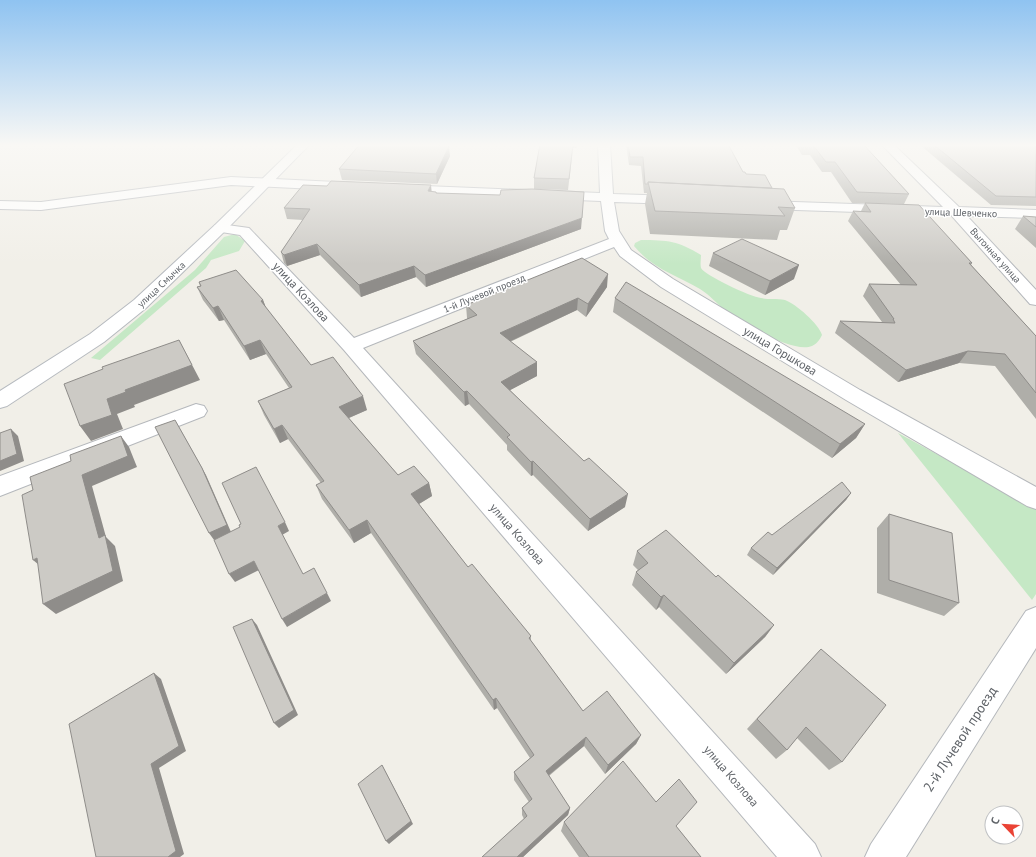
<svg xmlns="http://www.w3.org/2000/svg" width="1036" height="857" viewBox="0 0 1036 857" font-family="'PT Sans',sans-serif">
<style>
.green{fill:#c5e8c5}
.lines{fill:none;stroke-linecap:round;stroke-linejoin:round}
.street-casing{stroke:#b5b8bc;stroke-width:2}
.secondary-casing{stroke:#b6babf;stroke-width:2}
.street{fill:#fff;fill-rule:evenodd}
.secondary{fill:#fff;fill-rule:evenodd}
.wall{fill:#afaea9}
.shaded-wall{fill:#8f8d8a}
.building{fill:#cccac5;stroke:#8f8d8a}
.labels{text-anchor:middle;stroke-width:3;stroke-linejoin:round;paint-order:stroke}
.far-street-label{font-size:10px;fill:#5f6368;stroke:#fff}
.street-label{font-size:12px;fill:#5f6368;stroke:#fff}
.near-street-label{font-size:14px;fill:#5f6368;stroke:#fff}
</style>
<rect width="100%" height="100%" fill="#f1efe8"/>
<path class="green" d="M235,234L245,241L239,251L211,260L206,268L100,360L91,358L195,270L224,237Z
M641,240C668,240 678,241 701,255C701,259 700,264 701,268C704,275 751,297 761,298C769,300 777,298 785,300C796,304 819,324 822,335C820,339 817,344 812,346C793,354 742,323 726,311C717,304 710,295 700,289C675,274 654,270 634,246L635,243Z
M898,433L1036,508V594L1032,600Z"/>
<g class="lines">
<g class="street-casing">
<path id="street" d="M598,144H610L613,194L675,196L680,197L682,200L680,203L675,204L614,202L619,231L631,250L673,279L860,390L1036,487V509L1027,506L846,400L661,287L620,256L614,247L363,348L815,844L821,857H777L344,350L240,235L215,231L213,228L215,225L220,224L249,228L354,338L609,239L605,231L601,201L401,193L396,192L395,189L396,186L401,185L600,193Z
M881,144H893L959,207L1036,210V218L967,216L1036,290V305L1030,304L951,215L765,209L760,208L758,205L760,202L765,201L943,207Z
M231,177L357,183L362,184L363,187L362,190L357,191L231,185L41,210L0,209V201L41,202Z
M196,404L204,406L207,411L204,416L0,496V476Z
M1036,607V648L906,857H865L871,844L1026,611Z"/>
</g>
<g class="secondary-casing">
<path id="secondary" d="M298,144H310L225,231L146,308L104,342L7,406L0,408V391L90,334L134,300L215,225Z"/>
</g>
<use href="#street" class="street"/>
<use href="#secondary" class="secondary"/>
</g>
<path class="wall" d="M540,144H577V148H573L568,190L534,189V178Z
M626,144H728L743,172L746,174L772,188L795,208L787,230H780L777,240L650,234L645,204L647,193H644L641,166L629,165Z
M795,144H863L909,194L904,204L852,203L831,172H822L810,155H802Z
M919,144H1036V206L991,205Z
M450,156L437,184L342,180L339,169Z
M327,186L436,192L437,193L581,229L426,287L416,277L361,297L320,255L287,266L284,263L281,252L303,220L287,219L284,208Z
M865,203L972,263L971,265L1036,336V419L995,366L959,363L898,382L835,333L840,321L882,322L863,296L869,284L901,285L848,221L853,211H861Z
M1023,216L1036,217V248L1015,229Z
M713,253L794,279L765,295L709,266Z
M199,282L263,300L266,308L311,365L367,410L349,418L398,475L429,483L432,496L419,504L468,567L531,636V641L583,711L641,735L636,744L605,774L584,746L549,776L570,808L568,815L523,857H482L524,819L522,815V808L529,802L514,780V772L530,758L497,708L494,710L371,533L354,543L322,499L316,485L321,483L288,439L280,443L264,415L258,401L289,388L266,354L250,360L224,320L219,321L203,300L197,287L200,286Z
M607,287L586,317L577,310L510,342L537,362V376L510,390L625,507L588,531L533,475L531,476L507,450V445L469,404L465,406L416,354L413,341L467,319V318L466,305Z
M615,298L865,424L856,438L832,458L613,312Z
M851,493L846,500L773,575L747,555L751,548L772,535Z
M889,514L959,603L944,616L877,593V528Z
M637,551L716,577L774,625L765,637L726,674L659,607L656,610L632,585L636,572L638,570L633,565Z
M821,649L842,762L829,770L797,738L787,750L776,759L747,729Z
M564,822L676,826L701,857H579L561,831Z"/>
<path class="shaded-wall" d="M449,146L450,156L437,184L436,174Z
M431,185L432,195L428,191Z
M582,218L581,229L426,287L425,275Z
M317,244L320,255L287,266L284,255Z
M799,265L794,279L765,295L770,281Z
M414,266L416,277L361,297L359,285Z
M608,274L607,287L586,317L588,304Z
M578,298L577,310L500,346V333Z
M263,300L268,313L261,301Z
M218,306L224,320L219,321L213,308Z
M179,340L200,380L134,405L135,407L117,414L123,429L91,441L80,426L107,399L125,390Z
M260,340L266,354L250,360L244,346Z
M968,351L959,363L898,382L906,370Z
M537,362V376L501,395V382Z
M467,391L469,404L465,406L464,392Z
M363,396L367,410L344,420L339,407Z
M175,420L206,475L231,532L214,540L209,533Z
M865,424L856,438L832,458L840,444Z
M282,425L288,439L280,443L274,429Z
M11,429L18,436L24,461L0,471V461Z
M121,436L129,447L137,467L92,486L106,537L115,546L123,581L56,614L43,604L82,475Z
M533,461V475L531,476V462Z
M429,483L432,496L414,507L411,494Z
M851,493L846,500L773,575L777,568Z
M628,494L625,507L588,531L590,519Z
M367,520L371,533L354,543L349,530Z
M285,522L289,531L282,535L278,526Z
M37,558L45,570L33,560Z
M254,561L259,570L235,582L229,574Z
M327,593L331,601L287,627L282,619Z
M664,595L659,607L656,610L661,597Z
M252,619L257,625L298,715L279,728L274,723Z
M774,625L765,637L726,674L734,663Z
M154,673L161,679L186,751L159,768L184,854L180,857H168L151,764Z
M496,698L497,708L494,710L493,700Z
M641,735L636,744L605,774L608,765Z
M586,737L584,746L544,779L546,771Z
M382,765L413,824L389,844L386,841Z
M570,808L568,815L523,857H517Z"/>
<path class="building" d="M360,144H412L449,146L436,174L339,169Z
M540,144H573L569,179L534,178Z
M628,144H728L743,172H745L746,174L765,175L772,188L648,182V184H645L643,157H630Z
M805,144H863L909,194L857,192L835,162H826L813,145H806Z
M933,144H1036V197L996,196Z
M331,181L431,185L428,191L436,192V193L500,195L501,190L532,189L584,192L582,218L425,275L414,266L359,285L317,244L284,255L281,252L310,209L284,208L303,185L327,186Z
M648,182L784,189L795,208L778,207L785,216L655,211Z
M865,203L919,205L972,263H969L1036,336V393L1005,354L968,351L906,370L840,321L895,323L893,319H894L869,284L917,285L853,211L871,212Z
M1023,216L1036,217V227Z
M742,239L799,265L770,281L713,253Z
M582,258L608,274L588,304L578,298L500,333L537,362L501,382L584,461L589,458L628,494L590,519L533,461L531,462L507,437L510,435L467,391L464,392L413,341L477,315L466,305Z
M236,270L263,300L261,301L311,365L333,357L363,396L339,407L398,475L414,466L429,483L411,494L468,567L472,564L531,636L529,638L583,711L607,691L641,735L608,765L586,737L546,771L570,808L517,857H482L527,816L522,808L532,799L514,772L534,755L496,698L493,700L367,520L349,530L316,485L324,481L282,425L274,429L258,401L292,387L260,340L244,346L218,306L213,308L197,287L201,286L199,282Z
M626,282L865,424L840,444L615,298Z
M179,340L192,365L125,390L126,392L107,399L112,415L80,426L64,384L103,369L102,367Z
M175,420L202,468L227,525L209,533L155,427Z
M11,429L17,454L0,461V433Z
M121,436L128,456L82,475L99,538L105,535L113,571L43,604L37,558L33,560L22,495L33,490L30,477L71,461L70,455Z
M256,467L285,522L278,526L303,574L314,568L327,593L282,619L254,561L229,574L214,540L240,527L239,525L241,524L222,483Z
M842,482L851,493L777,568L751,548L768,532L772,535Z
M889,514L952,533L959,603L889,580Z
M666,530L716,577L718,575L774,625L734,663L664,595L661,597L636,572L648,563L637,551Z
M252,619L294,710L274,723L233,627Z
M821,649L886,705L842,762L806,727L787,750L757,719Z
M154,673L179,746L151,764L176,851L168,857H96L69,724Z
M623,761L656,802L679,779L697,802L676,826L701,857H589L564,822Z
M382,765L411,821L386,841L358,784Z"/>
<linearGradient id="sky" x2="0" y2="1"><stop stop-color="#8fc3f1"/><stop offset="0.55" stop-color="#f9f8f5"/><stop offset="1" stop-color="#f9f8f5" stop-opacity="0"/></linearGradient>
<rect width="1036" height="264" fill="url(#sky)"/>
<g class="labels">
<g class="far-street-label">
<text transform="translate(961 212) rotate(2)" y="4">улица Шевченко</text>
<text transform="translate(996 255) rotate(48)" y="4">Выгонная улица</text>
<text transform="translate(161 284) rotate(-43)" y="4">улица Смычка</text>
<text transform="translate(484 293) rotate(-22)" y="4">1-й Лучевой проезд</text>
</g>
<g class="street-label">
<text transform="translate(301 292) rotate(47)" y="4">улица Козлова</text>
<text transform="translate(780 351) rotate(31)" y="4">улица Горшкова</text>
<text transform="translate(517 534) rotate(49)" y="4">улица Козлова</text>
<text transform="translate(731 776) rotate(49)" y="4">улица Козлова</text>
</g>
<g class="near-street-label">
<text transform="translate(960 739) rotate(-57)" y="5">2-й Лучевой проезд</text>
</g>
</g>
<g transform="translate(1004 825) rotate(295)"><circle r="19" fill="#ffffff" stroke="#bfc1c3"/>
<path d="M0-3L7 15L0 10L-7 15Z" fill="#ea4335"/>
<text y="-6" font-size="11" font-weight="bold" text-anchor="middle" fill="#5f6368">С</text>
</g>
</svg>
